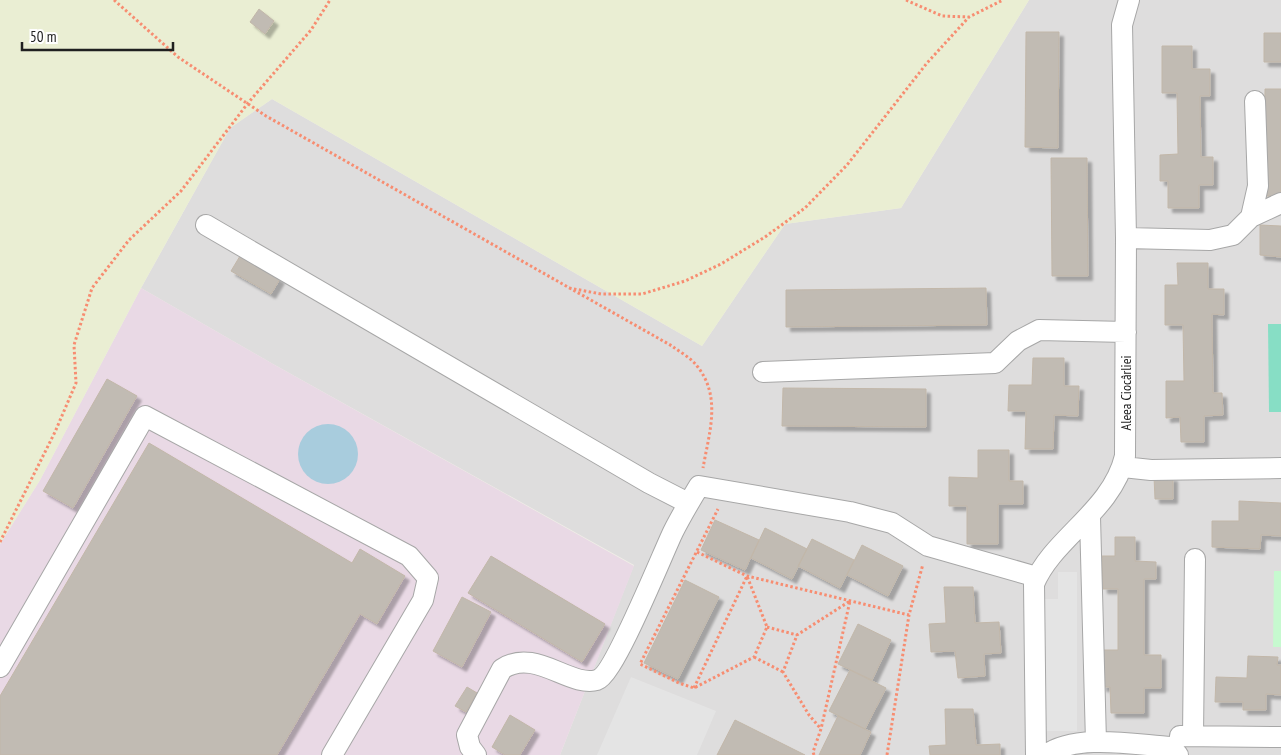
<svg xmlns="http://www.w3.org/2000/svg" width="1281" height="755" viewBox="0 0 1281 755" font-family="'PT Sans Narrow',sans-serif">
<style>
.residential{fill:#dedddd}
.industrial{fill:#e9d9e5}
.farmland{fill:#eaeed3}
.park{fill:#c6f9cf}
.pitch{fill:#87dec5}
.parking{fill:#e4e4e4}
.water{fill:#a8ccdd}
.building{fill:#c1bbb3;stroke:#c2b7a9;filter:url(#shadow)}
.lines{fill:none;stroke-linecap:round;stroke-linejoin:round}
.minor-casing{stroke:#a7a7a7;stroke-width:22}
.path{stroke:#f78d71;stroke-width:3;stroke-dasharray:2.5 2.5;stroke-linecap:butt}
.minor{stroke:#fff;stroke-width:20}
.labels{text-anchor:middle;stroke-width:5;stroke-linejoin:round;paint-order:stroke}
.street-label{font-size:14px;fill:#202020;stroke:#fff}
</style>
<defs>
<filter id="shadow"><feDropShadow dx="4.5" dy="4.5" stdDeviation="1" flood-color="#0004"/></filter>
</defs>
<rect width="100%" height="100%" fill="#f0eee7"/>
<path class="residential" d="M1029,0H1281V755H560L634,565L273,364L141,288L230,128L272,99L702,346L785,224L901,208Z"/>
<path class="industrial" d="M141,288L273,364L634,566L560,755H0V544L40,480Z"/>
<path class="farmland" d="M0,0H1029L901,208L785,224L702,346L272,99L230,128L141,288L40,480L0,544Z"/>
<path class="park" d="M1274,571H1281V647H1273Z"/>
<path class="pitch" d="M1268,324H1281V412H1269Z"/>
<path class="parking" d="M1058,572H1077V731H1044L1043,599H1058Z
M631,677L716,711L697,755H597Z"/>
<path class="water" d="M298 454a30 30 0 1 1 60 0a30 30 0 1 1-60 0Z"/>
<path class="building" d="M259,9L274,21L265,34L250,22Z
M1026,32H1059L1058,148L1025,147Z
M1264,33H1281V62H1264Z
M1162,46H1192V69H1210V96H1200L1201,157H1213V185H1199V208H1168V181H1160V155L1178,154L1177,93H1162Z
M1265,89H1281V196H1264Z
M1051,158H1087L1088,276H1052Z
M1260,225L1281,226V257L1260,255Z
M240,256L280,279L271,294L231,271Z
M1177,263H1208V289H1224V315L1212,314L1213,393H1222L1223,415L1204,416V442H1181L1180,417L1166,418V381H1184L1183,325H1165V285H1178Z
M986,288L987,325L786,327V290Z
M1033,358H1064V386H1079L1078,416L1054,415L1053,449H1025L1026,411H1008L1009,385H1032Z
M107,379L137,396L73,508L43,491Z
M783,388L926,389V427L782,426Z
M149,443L352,563L360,549L405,576L377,624L360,614L277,755H0V696Z
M978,450H1009V481H1023V504H998V544H967V506H949V477L978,478Z
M1154,477H1173V499H1155Z
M1239,501L1281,503V536L1261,535L1260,549L1212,547V521H1239Z
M715,520L759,540L745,570L701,550Z
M765,528L807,549L792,579L751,558Z
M1115,537H1135V561L1156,562V579H1144V655H1161V688H1144V713H1111L1110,687H1102V650H1118V589H1103L1102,556H1115Z
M812,539L854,560L840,588L798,566Z
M862,545L903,566L888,596L847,575Z
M491,556L605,624L582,662L468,593Z
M685,580L719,597L678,679L644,663Z
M944,587H973L975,623L999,622L1001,653L984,654L985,676L958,678L955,651L931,652L929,624L946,623Z
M462,597L491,612L462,667L433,651Z
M858,624L891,640L872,680L838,664Z
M1248,656L1278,657L1277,665H1281V695L1266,694V710H1243V702H1215L1216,677L1247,678Z
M850,670L886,688L865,729L829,711Z
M467,687L477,693L466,712L455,706Z
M945,709H973L976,745L1000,744V755H930L929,746L946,745Z
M510,715L535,730L520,755H505L492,747Z
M838,716L871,732L860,755H819Z
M735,720L805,755H717Z"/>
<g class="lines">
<g class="minor-casing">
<path id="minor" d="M1251,217L1258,186L1255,101
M206,225L649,483L688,503
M1126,238L1210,240L1233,235L1251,217L1281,203
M763,372L995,363L1018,341L1039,330L1126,332
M1123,467L1151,470L1281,468
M1090,517L1096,742
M0,667L145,416L409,556L428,578L423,600L332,755
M1193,735L1195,559
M1180,736L1281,737
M476,755L470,747L467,735L502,669C535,647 570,688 597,680C614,675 662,555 673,532C681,516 690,501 699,486L850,512L892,523L928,546L1037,577
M1036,755L1034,584C1053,538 1112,511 1125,456L1126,238L1122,25L1129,0
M1046,755C1076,733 1136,745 1171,747L1178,755"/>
</g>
<path class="path" d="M114,0L178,57L266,116L672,346C680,352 691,358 697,366C722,397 709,433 703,468
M906,0L942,16L969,17L1003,0
M569,288L601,294H642L685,281L721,264L765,237L805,208L847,165L927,63L969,17
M0,542L55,432L76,383L74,345L92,288L129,240L181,191L248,103L311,30L330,0
M697,552L747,576L909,615L923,564
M767,627L797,635
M754,657L783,672
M694,688L747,576L767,627L754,657L694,688L679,683L640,664L718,509
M814,755L813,752L821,729L850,601L797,635L783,672L809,715L821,729
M887,755L909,615"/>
<use href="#minor" class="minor"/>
</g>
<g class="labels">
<g class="street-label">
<text transform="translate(1126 393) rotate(-90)" y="5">Aleea Ciocârliei</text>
</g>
</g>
<path d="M22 42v8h151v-8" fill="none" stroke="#202020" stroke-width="2.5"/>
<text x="30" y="42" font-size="15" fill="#202020" stroke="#ffffff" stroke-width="4" paint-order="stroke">50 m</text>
</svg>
